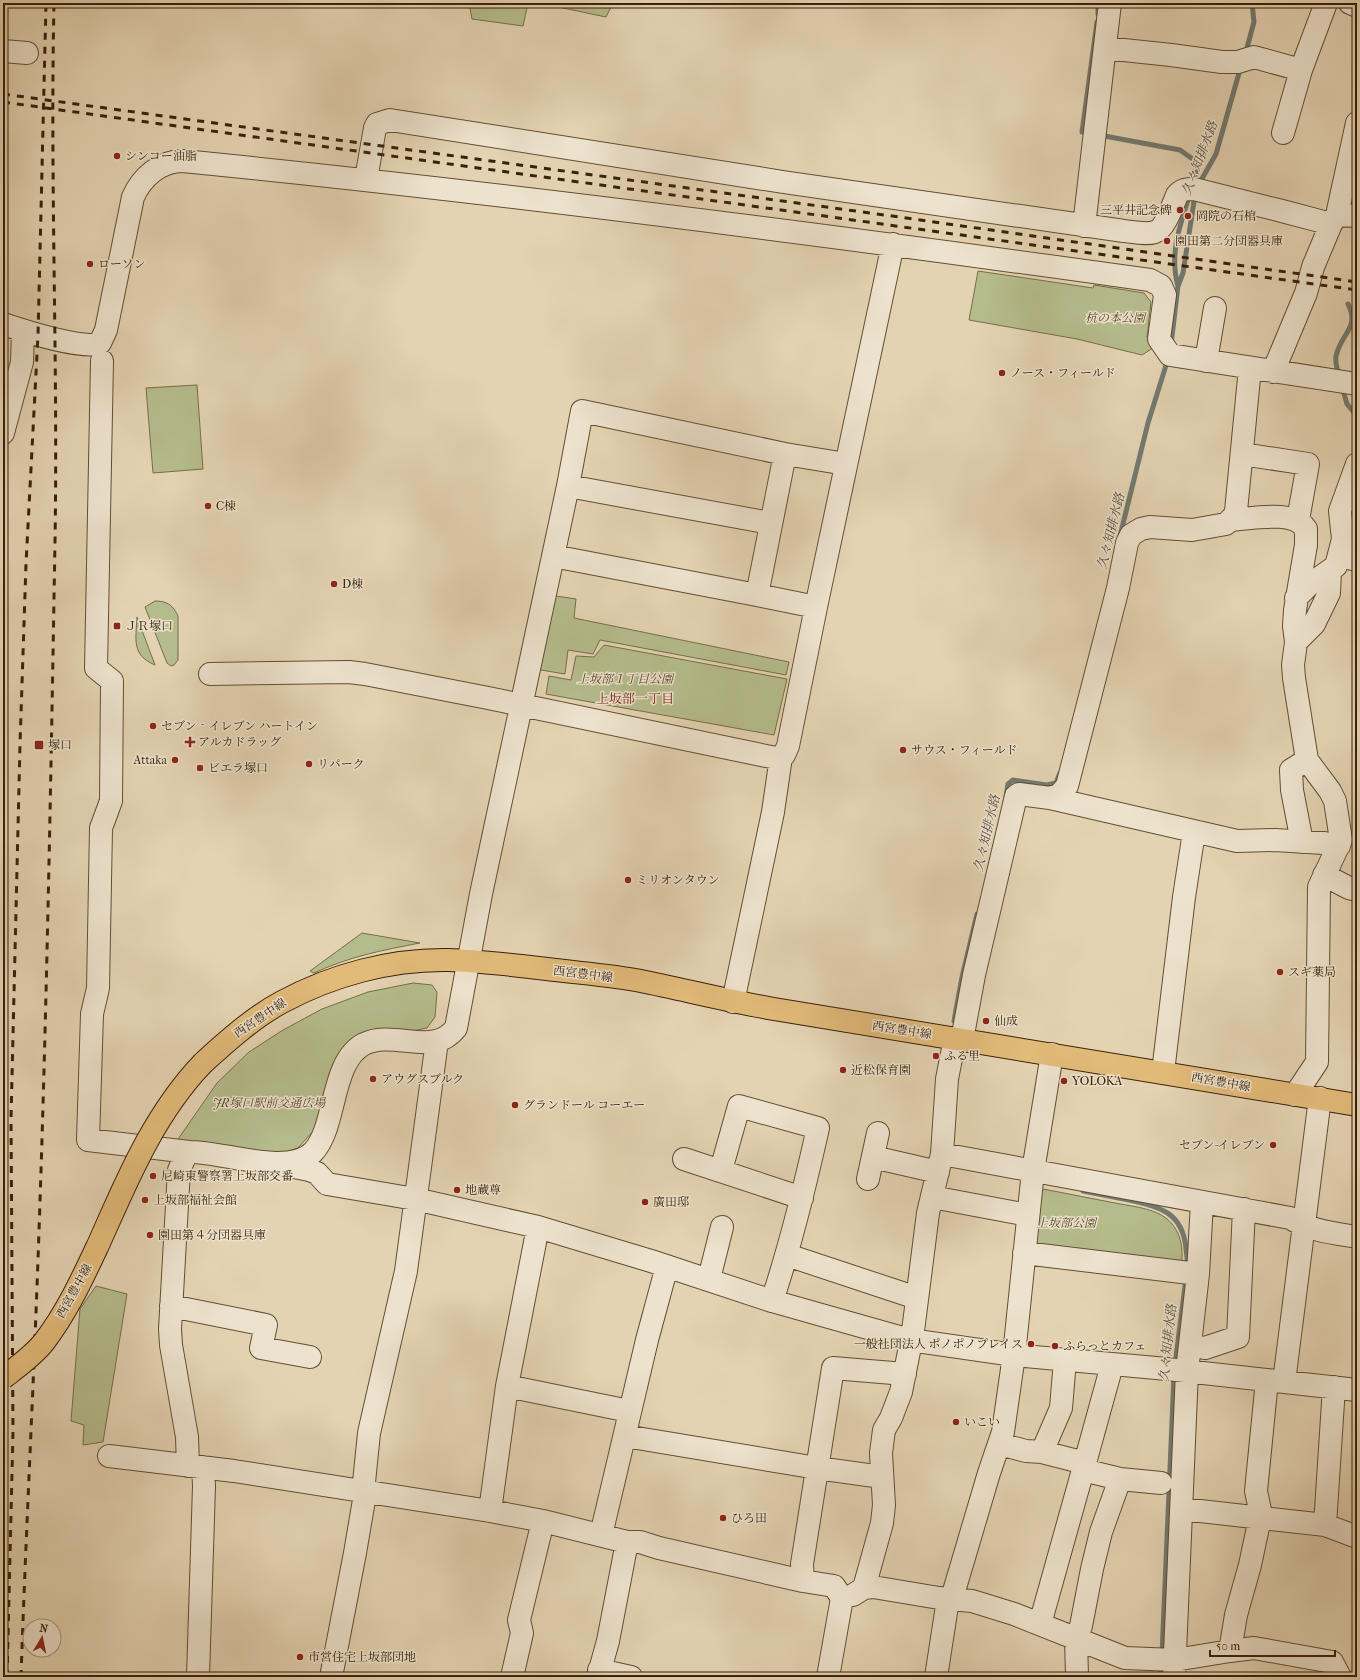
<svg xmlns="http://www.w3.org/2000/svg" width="1360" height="1680" viewBox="0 0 1360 1680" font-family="'IM FELL French Canon','Noto Serif JP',serif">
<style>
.green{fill:#b5bc8c;stroke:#766e4a}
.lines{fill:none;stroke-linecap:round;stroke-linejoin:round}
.stream{stroke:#737a71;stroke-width:5}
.minor-casing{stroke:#634e33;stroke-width:24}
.major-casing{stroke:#382109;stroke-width:24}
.minor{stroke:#ede2cd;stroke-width:22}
.major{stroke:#e2ba79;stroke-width:22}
.rail{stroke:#382109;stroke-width:3;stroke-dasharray:7 7;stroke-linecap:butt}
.major-bridge-casing{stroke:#382109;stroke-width:24;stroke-linecap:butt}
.major-bridge{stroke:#e2ba79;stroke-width:22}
.poi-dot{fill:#8f2418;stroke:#ede2cd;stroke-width:1.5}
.labels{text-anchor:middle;stroke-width:3;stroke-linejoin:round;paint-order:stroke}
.poi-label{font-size:12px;fill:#382109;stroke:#ede2cd;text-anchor:start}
.park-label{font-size:12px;font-style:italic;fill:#57482a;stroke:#ede2cd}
.street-label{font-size:12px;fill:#382109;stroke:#ede2cd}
.water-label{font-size:13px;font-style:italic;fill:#554d3d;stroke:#ede2cd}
.neighbourhood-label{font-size:13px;fill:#7a1f14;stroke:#ede2cd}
</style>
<rect width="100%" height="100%" fill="#e4d3b2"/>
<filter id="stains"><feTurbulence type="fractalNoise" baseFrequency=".005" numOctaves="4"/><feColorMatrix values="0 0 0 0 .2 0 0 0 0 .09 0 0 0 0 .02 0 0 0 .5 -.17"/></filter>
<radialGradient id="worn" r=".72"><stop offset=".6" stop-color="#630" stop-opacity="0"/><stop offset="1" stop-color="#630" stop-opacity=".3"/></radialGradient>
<path class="green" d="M469,3H528L523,26L472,19Z
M539,3H613L606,17Z
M978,271L1093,288L1094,285L1144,293L1151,302L1147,337L1153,348L1142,355L1077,339L969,320Z
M197,385L203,469L153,473L146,388Z
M549,595L576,599L574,618L789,662L786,675L600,640L593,654L568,650L565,674L535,669Z
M155,601C167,601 173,605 178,616V660L174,665L171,666L167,663L145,607Z
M137,617L155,665C131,655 136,639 137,617Z
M604,645L787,679L774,735L546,694L549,676L571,680L576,656L594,657Z
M362,933L420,943C383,950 348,957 314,973L310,971Z
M413,983L432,985L437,992L435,1017L427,1028L412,1031L384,1029L370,1030L348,1042L338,1057L314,1130L298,1148L279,1154L176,1142L217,1083L249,1052L283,1030L322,1009L368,992Z
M1038,1188C1062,1193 1086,1197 1110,1202C1128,1206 1151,1207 1166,1218C1181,1230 1184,1249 1181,1266L1032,1250Z
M96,1286L127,1294L103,1442L83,1445L84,1425L71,1421L80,1309Z"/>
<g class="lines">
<path class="stream" d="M1098,14V3
M1245,55L1254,22L1252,3
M1090,133L1082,132L1097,22
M1099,135L1180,150L1194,160L1196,174L1193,184
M1199,184L1216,154L1241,66
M1178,286C1169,254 1180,225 1190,194
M1171,345L1178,286L1183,273L1195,195
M1339,375C1337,369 1335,363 1336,356C1341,333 1360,328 1348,304
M1342,387L1347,404L1357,416
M1120,536L1148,423L1168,359
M1006,797L1008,784L1013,780L1047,785L1056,783L1060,773
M954,1021L962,977L977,914
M1083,1191C1098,1194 1113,1197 1129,1200C1161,1207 1183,1213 1186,1249C1187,1255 1188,1262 1187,1268
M1175,1365L1186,1278
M1162,1655L1174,1375
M1161,1677V1665"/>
<g class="minor-casing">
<path id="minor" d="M1350,3L1357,6
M1105,48L1171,55L1222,62H1238L1254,57L1301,70L1326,3
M3,51L27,53
M1283,133L1301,70
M366,179L375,128L377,124L390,120L783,182L1124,231C1134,232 1146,235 1155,232C1165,229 1173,204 1177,195C1182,189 1187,189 1194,189L1282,211L1331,224
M1337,215L1357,216
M1084,226L1110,3
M3,324C21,330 85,351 100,343L106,330L133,197C142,177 160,161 183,161C506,193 828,235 1150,280L1161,286L1165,295L1159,339L1170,355L1357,384
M102,361L96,668L112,681L111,801L101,828L98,988L92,1014L88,1140L189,1152
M1206,361L1215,308
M1273,372L1306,293L1313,267L1331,224L1337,215L1357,123
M3,433L22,362L23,331
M1242,454L1308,464L1298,520
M568,486L770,523
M1230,520C1251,519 1294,509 1306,529V545L1295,610L1294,626L1296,642L1293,665L1294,678L1307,760L1330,791L1335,801L1341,840L1319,887L1317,1062L1295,1095
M1341,552L1349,558L1357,560
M553,556L757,595L816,607
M757,595L785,454
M1296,598L1309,585L1336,566L1343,539L1340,511L1357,464
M1296,642L1314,624L1329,593L1330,571
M210,674L349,672L365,674L488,698L766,756L777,758L784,755L788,746L816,607L893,244
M1050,798L1237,841L1275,840L1324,843L1339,846
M1302,842L1292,790L1291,770L1307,760
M1324,875L1349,888L1357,890
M733,1002L773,812L781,757
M962,1040L974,975L1016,796L1019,794L1050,798L1059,795L1067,786L1118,588L1127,543L1131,535L1141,529L1150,527L1192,530L1226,524L1233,518L1236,511L1250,368
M1163,1072L1184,897L1194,832
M942,1154L1290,1218C1311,1231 1333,1233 1357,1237
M873,1157L938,1172
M684,1159L802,1198
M284,1165L309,1170L317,1173L327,1184L415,1199L538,1227L651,1261L772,1301L910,1340L1014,1355L1167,1369L1357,1390
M721,1170L739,1106L818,1128C805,1186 791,1244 772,1301
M868,1179L878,1133
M932,1197L1028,1215
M1024,1253L1198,1274
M787,1255L917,1298
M709,1279L722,1227
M171,1306L266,1325L261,1348L310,1357
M1190,1345L1205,1348L1238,1337L1244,1209
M1284,1382L1320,1098
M507,1386L629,1411
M625,1436L817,1468L882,1477
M999,1444L1026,1451L1042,1452L1085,1463
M1042,1452L1061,1408L1065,1360
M109,1456L234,1471L490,1511L543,1521L627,1542H640L659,1548L803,1581L834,1586L842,1598L828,1677
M188,1466L187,1437L171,1345L170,1329L179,1170L185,1157L189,1152C222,1151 288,1177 313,1152C337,1127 330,1062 364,1044C394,1029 433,1058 456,1028L481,894L568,486L582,411L785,454L846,464
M1120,1479L1161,1483
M1182,1509L1325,1525L1357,1537
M490,1511L507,1386L538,1227
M1325,1525L1334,1387
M601,1535L647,1340L667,1266
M803,1581L802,1564L833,1368L905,1374
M864,1588L882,1523L884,1505L881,1453L884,1430L891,1418L901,1392L913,1331L928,1213L942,1154L947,1079L955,1038
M853,1595L864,1588L873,1587L939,1598L972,1601L1014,1614L1125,1658L1175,1660L1230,1651L1254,1648L1332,1662L1340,1677
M1040,1624L1083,1470
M1230,1651L1236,1615L1250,1565L1260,1518V1510L1256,1491L1267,1380
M599,1670L631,1677
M198,1677L204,1486L203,1467
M331,1677L355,1553L364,1500L363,1492L369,1433L406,1271L437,1041
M512,1677L522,1633L519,1620L543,1521
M598,1677L608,1641L627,1542
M936,1677L947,1606L952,1598L989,1473L1003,1432L1014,1355L1033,1171L1052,1054
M1077,1677L1076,1638L1081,1626L1092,1569L1101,1532L1120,1479L1083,1470L1112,1365
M1174,1677L1187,1371L1198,1274L1202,1202"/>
</g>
<g class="major-casing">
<path id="major" d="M203,1063C227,1041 254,1017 282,1002C332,975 391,959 448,960C481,961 514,965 547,969C578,973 610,975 641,981C685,990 729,1001 774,1009L1357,1105"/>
</g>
<use href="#minor" class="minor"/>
<use href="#major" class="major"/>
<path class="rail" d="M3,94L899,217L1357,282
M3,102L1357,290
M7,1677L13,1432L11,1119L20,744L26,564L38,335L46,3
M21,1677C26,1528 34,1380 39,1231C47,1001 51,771 55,541C58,362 50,183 54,3"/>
<g class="major-bridge-casing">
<path id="major-bridge" d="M3,1378C17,1367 33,1356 44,1342C67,1312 83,1277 99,1243C127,1180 154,1114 203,1063"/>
</g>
<use href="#major-bridge" class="major-bridge"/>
</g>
<g class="poi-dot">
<circle cx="117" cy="156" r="4"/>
<circle cx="1180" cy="210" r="4"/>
<circle cx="1188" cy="216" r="4"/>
<circle cx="1167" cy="241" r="4"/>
<circle cx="90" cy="264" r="4"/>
<circle cx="1002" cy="373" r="4"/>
<circle cx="208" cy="506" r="4"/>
<circle cx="334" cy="584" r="4"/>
<rect x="113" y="622" width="8" height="8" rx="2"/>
<circle cx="153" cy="726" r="4"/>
<path d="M188 736h4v4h4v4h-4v4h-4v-4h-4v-4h4z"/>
<rect x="34" y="740" width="10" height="10" rx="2"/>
<circle cx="903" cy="750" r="4"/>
<circle cx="175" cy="760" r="4"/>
<circle cx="309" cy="764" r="4"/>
<circle cx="200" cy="768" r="4"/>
<circle cx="628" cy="880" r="4"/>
<circle cx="1280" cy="972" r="4"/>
<circle cx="986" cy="1021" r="4"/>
<circle cx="936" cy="1056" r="4"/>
<circle cx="843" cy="1070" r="4"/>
<circle cx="373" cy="1079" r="4"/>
<circle cx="1064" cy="1081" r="4"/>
<circle cx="515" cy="1105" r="4"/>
<circle cx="1273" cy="1145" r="4"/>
<circle cx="153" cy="1176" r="4"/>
<circle cx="457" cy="1190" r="4"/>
<circle cx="145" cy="1200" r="4"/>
<circle cx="645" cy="1202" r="4"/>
<circle cx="150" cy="1235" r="4"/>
<circle cx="1031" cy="1344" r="4"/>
<circle cx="1055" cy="1346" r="4"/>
<circle cx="956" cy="1422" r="4"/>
<circle cx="723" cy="1518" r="4"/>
<circle cx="300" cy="1657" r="4"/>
</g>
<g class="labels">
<g class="poi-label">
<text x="125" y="160">シンコー油脂</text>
<text x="1172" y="214" text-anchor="end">三平井記念碑</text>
<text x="1196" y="220">岡院の石棺</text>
<text x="1175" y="245">園田第二分団器具庫</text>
<text x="98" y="268">ローソン</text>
<text x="1010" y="377">ノース・フィールド</text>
<text x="216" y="510">C棟</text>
<text x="342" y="588">D棟</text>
<text x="125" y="630">ＪＲ塚口</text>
<text x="161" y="730">セブン‐イレブン ハートイン</text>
<text x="198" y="746">アルカドラッグ</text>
<text x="48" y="749">塚口</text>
<text x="911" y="754">サウス・フィールド</text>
<text x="167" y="764" text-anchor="end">Attaka</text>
<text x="317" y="768">リパーク</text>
<text x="208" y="772">ビエラ塚口</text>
<text x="636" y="884">ミリオンタウン</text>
<text x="1288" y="976">スギ薬局</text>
<text x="994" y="1025">仙成</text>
<text x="944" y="1060">ふる里</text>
<text x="851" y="1074">近松保育園</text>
<text x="381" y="1083">アウグスブルク</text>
<text x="1072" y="1085">YOLOKA</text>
<text x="523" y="1109">グランドール コーエー</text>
<text x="1265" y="1149" text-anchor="end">セブン-イレブン</text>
<text x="161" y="1180">尼崎東警察署上坂部交番</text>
<text x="465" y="1194">地蔵尊</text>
<text x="153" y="1204">上坂部福祉会館</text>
<text x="653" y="1206">廣田邸</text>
<text x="158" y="1239">園田第４分団器具庫</text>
<text x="1023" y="1348" text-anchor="end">一般社団法人 ポノポノプレイス</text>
<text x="1063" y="1350">ふらっとカフェ</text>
<text x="964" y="1426">いこい</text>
<text x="731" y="1522">ひろ田</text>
<text x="308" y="1661">市営住宅上坂部団地</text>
</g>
<g class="park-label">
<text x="1115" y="322">杭の本公園</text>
<text x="625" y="683">上坂部１丁目公園</text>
<text x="269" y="1107">JR塚口駅前交通広場</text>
<text x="1066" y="1227">上坂部公園</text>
</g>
<g class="street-label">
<text transform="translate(583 974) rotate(7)" y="4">西宮豊中線</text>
<text transform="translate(260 1018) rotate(-34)" y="4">西宮豊中線</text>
<text transform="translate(902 1030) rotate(9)" y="4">西宮豊中線</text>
<text transform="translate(1221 1082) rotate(10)" y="4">西宮豊中線</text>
<text transform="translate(74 1291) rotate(-61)" y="4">西宮豊中線</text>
</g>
<g class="water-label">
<text transform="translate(1199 158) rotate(-69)" y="5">久々知排水路</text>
<text transform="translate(1110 531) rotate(-76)" y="5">久々知排水路</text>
<text transform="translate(986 833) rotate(-77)" y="5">久々知排水路</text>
<text transform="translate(1167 1343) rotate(-84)" y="5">久々知排水路</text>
</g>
<g class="neighbourhood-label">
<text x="635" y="703">上坂部一丁目</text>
</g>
</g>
<rect width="1360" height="1680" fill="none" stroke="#e4d3b2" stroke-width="16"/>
<rect x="4" y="4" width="1352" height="1672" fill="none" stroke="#382109" stroke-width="2"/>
<rect x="8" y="8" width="1344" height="1664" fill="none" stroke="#382109"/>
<g transform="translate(42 1638) rotate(10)"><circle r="19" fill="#ede2cd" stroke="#a5957f"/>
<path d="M0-3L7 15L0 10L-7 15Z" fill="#8f2418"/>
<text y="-6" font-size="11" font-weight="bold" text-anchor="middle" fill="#382109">N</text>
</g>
<path d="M1210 1650v6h125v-6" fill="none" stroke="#382109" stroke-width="2"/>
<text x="1216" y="1650" font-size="12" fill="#382109" stroke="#ede2cd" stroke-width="3" paint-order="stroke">50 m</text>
<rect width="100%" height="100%" filter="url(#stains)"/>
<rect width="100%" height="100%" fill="url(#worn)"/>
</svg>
